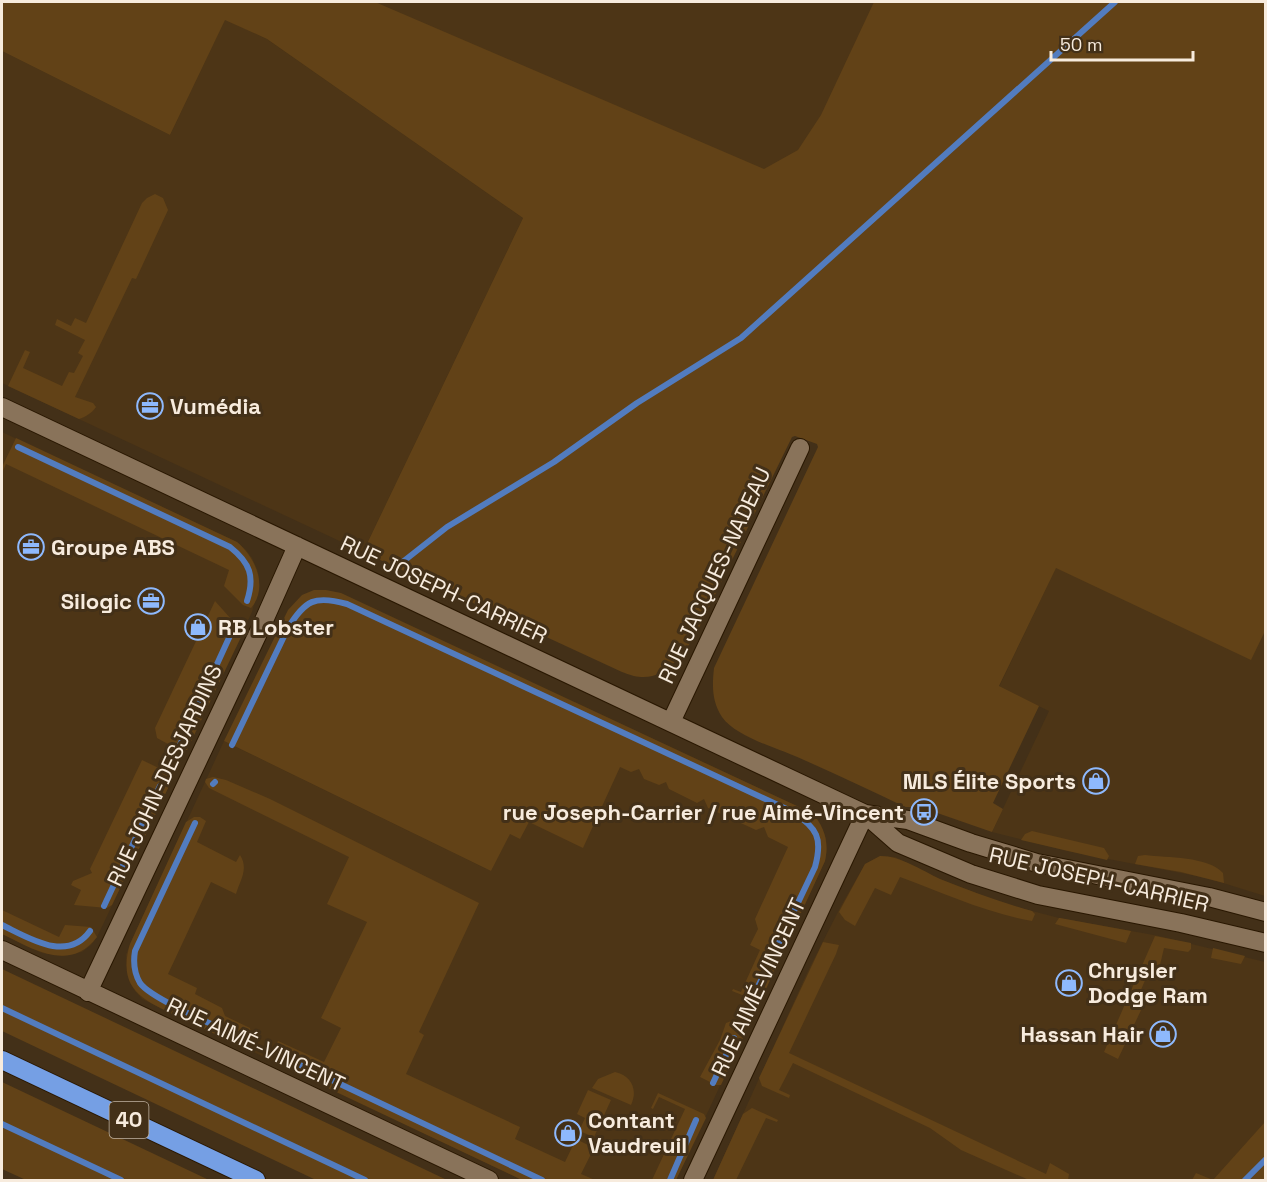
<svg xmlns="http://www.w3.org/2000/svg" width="1267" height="1182" viewBox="0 0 1267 1182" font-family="'Space Grotesk',sans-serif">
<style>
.built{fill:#4d3516}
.green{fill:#624217}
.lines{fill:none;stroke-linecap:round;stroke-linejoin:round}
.stream{stroke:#527cbf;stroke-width:6}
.minor-casing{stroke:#291701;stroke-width:20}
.highway-casing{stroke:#291701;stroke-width:20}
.minor{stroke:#89735a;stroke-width:18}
.highway{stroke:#759fe4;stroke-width:18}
.labels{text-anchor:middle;stroke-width:6;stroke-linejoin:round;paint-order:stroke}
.shield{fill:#433018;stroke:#c1b3a2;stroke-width:1.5}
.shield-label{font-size:21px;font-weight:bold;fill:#f7ebdd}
.poi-label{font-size:22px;font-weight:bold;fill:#f7ebdd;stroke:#433018;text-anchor:start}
.street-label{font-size:22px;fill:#f7ebdd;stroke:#433018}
</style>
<rect width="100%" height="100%" fill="#433018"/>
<path class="built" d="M371,2H1096L850,223Z
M225,19L267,39L523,218L363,552L2,383V51L170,135Z
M2,432L237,542L246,550L252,558L257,569L259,577L258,588L252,612L97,937L91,945L82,952L62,956L42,953L2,934Z
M1056,567L1251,659L1265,629V896L1207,878L1067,851L992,832L1049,711L999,687Z
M575,702L812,813L818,819L826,838L827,849L825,861L676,1180H522L142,999L135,991L129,981L127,970L126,955L130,944L224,741L491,871Z
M880,856L895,857L940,879L1002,903L1059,918L1159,936L1265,962V1180H713L808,971L841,906L865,864Z"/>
<path class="green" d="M2,2H375L764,169L798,150L821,115L874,2H1265L1266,629L1251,660L1056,568L999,686L1039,706L993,803L1003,809L992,832L920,807H905C872,791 838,775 804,760C781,749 737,738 722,717C712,701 712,687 714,668L818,447L817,444L795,436L792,437L695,636C683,654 666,679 641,677C635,677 628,674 622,672L363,552L523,218L267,39L225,20L170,135L2,51Z
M155,194L163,198L168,210L136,279L132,278L75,397L93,403L96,407C92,413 85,417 79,419L8,386L25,350L30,352L23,368L62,386L69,372L74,373L83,356L78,353L85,340L55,325L57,319L71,326L75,318L86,323L142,203L147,198Z
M16,438L237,542C255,557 269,587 251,608L243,605L224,586L229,570L6,464L2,473V467Z
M314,590H326L341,593L812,813C825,827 829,843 825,861L760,1002L732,991L733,989L741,992L760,950L750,945L758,929L755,919L788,847L768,837L764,827L756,830L708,808L704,799L697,803L669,789L666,782L659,785L644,779L639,769L631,772L620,767L583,848L529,822L520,839L510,834L491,871L224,741L288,610L302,595Z
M215,601L240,629L242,635L187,750H179L157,738L155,728Z
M142,760L167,772L171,782L112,905L107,908L74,905L81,890L71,885L73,881L92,873L90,869Z
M213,777L226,780L270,799L479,903L419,1032L424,1035L406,1074L520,1127L515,1139L565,1162L576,1139L594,1148L581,1174L595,1180H522L277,1064L272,1053L278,1041L324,1062L341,1028L321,1018L367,922L327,904L349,857L209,788L205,782L206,779Z
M194,817H200L206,821L197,842L236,862L240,855C249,869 240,880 236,894L211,882L168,974L197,988L195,994L222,1008L225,1016L250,1028L252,1038L249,1043L240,1046C220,1036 200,1027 181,1018C146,1001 116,991 130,944L186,822Z
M1032,831L1104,848L1109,856L1107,860L1021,840L1025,834Z
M1145,855C1167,858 1208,856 1223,873L1224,883L1181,872L1135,864L1138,856Z
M880,856C901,856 921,870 940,879C970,891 1000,902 1032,911L1035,914L1032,921C986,913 944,893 900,877L891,895L875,888L855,926L845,920L839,912L865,864Z
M2,910L59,937L65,925L91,927L97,937C70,973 33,949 2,934Z
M1059,918H1060L1131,931L1126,943L1055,924Z
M1155,936L1191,943V949L1188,952L1164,948L1160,965L1146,978L1135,1004L1142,1008L1118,1059L1104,1052Z
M823,942L839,945L836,954L789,1053L1046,1174L1050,1163L1069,1174L1068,1180H1029L961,1150L930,1128L793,1063L779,1090L790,1095L789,1098L762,1086L759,1078Z
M1213,948L1245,956L1241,964L1211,958Z
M2,969L447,1180H316L2,1031Z
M731,1021L745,1028L746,1032L721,1085H716L700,1077L720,1040L726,1023Z
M615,1072C632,1076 638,1090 631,1105L592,1088L598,1079Z
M2,1082L209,1180H26L2,1169Z
M588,1090L611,1100L594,1137L579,1131L585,1118L577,1114Z
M658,1093L704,1114L706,1118L676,1180H652L685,1109L659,1097L653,1109L651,1108Z
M752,1108L778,1120L777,1122L766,1118L736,1180H713L743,1114Z
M1265,1122V1180H1192L1196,1173L1213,1180Z"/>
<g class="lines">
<path class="stream" d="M18,447L230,547C250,563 255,576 247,601
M400,564L447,527L554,462L637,403L741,338L1115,2
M232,745L288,628C305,600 315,595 347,604L793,812C817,828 823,838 815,867L753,997
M179,747L234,627
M213,784L215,782
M195,823L135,951C133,963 134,973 140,983C151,999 223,1029 244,1039
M104,906L160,786
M2,925C29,938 67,963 90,931
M2,1008L365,1180
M277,1054L542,1180
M713,1083L734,1038
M2,1124L121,1180
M670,1180L696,1120
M1245,1180L1266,1159"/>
<g class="minor-casing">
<path id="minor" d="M2,407L865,814L908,820L971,843L1037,863L1209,897L1266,912
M671,722L800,448
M865,814L898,843L971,874L1038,895L1181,923L1266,943
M2,950L489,1180
M88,992L261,627L297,546
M693,1180L865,814"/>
</g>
<g class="highway-casing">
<path id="highway" d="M2,1060L256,1180"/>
</g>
<use href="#minor" class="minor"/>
<use href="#highway" class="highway"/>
</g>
<defs>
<g id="office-ring" transform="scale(1.35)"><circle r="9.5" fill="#433018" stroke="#8eb9fd" stroke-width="1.5"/><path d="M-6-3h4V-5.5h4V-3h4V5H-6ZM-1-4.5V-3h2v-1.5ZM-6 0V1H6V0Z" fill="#8eb9fd"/></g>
<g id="shop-ring" transform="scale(1.35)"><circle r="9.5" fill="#433018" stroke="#8eb9fd" stroke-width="1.5"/><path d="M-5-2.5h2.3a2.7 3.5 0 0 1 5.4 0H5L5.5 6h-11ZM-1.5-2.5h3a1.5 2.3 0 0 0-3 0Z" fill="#8eb9fd"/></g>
<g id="bus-ring" transform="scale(1.35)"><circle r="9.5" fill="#433018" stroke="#8eb9fd" stroke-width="1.5"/><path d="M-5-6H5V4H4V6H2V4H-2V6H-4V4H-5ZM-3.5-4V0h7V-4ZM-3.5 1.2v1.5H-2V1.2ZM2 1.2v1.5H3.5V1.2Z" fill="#8eb9fd"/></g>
</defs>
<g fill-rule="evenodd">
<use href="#office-ring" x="150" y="406"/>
<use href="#office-ring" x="31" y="547"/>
<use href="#office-ring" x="151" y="601"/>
<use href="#shop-ring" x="198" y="627"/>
<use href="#shop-ring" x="1096" y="781"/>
<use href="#bus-ring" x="924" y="812"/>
<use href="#shop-ring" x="1069" y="983"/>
<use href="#shop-ring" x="1163" y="1034"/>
<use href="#shop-ring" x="568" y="1133"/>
</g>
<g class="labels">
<rect class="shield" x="109.5" y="1102" width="39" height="36" rx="4.5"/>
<g class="shield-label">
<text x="129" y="1127">40</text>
</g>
<g class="poi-label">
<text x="170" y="414">Vumédia</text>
<text x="51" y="555">Groupe ABS</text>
<text x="132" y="609" text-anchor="end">Silogic</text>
<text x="218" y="635">RB Lobster</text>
<text x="1076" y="789" text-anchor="end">MLS Élite Sports</text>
<text x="904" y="820" text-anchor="end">rue Joseph-Carrier / rue Aimé-Vincent</text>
<text x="1088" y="978">Chrysler<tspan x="1088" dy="25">Dodge Ram</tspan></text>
<text x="1144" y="1042" text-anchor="end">Hassan Hair</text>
<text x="588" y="1128">Contant<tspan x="588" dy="25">Vaudreuil</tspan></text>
</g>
<g class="street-label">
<text transform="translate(714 575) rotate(-65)" y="8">RUE JACQUES-NADEAU</text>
<text transform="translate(444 589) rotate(25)" y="8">RUE JOSEPH-CARRIER</text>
<text transform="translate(164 775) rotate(-65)" y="8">RUE JOHN-DESJARDINS</text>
<text transform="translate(1099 879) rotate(13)" y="8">RUE JOSEPH-CARRIER</text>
<text transform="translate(758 987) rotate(-65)" y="8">RUE AIMÉ-VINCENT</text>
<text transform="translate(256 1044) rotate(25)" y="8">RUE AIMÉ-VINCENT</text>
</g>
</g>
<rect width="1267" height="1182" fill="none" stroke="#f7ebdd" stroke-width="6"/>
<path d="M1051 51v9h142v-9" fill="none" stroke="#f7ebdd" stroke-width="3"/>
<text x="1060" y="51" font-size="18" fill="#f7ebdd" stroke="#433018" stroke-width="4.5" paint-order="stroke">50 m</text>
</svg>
